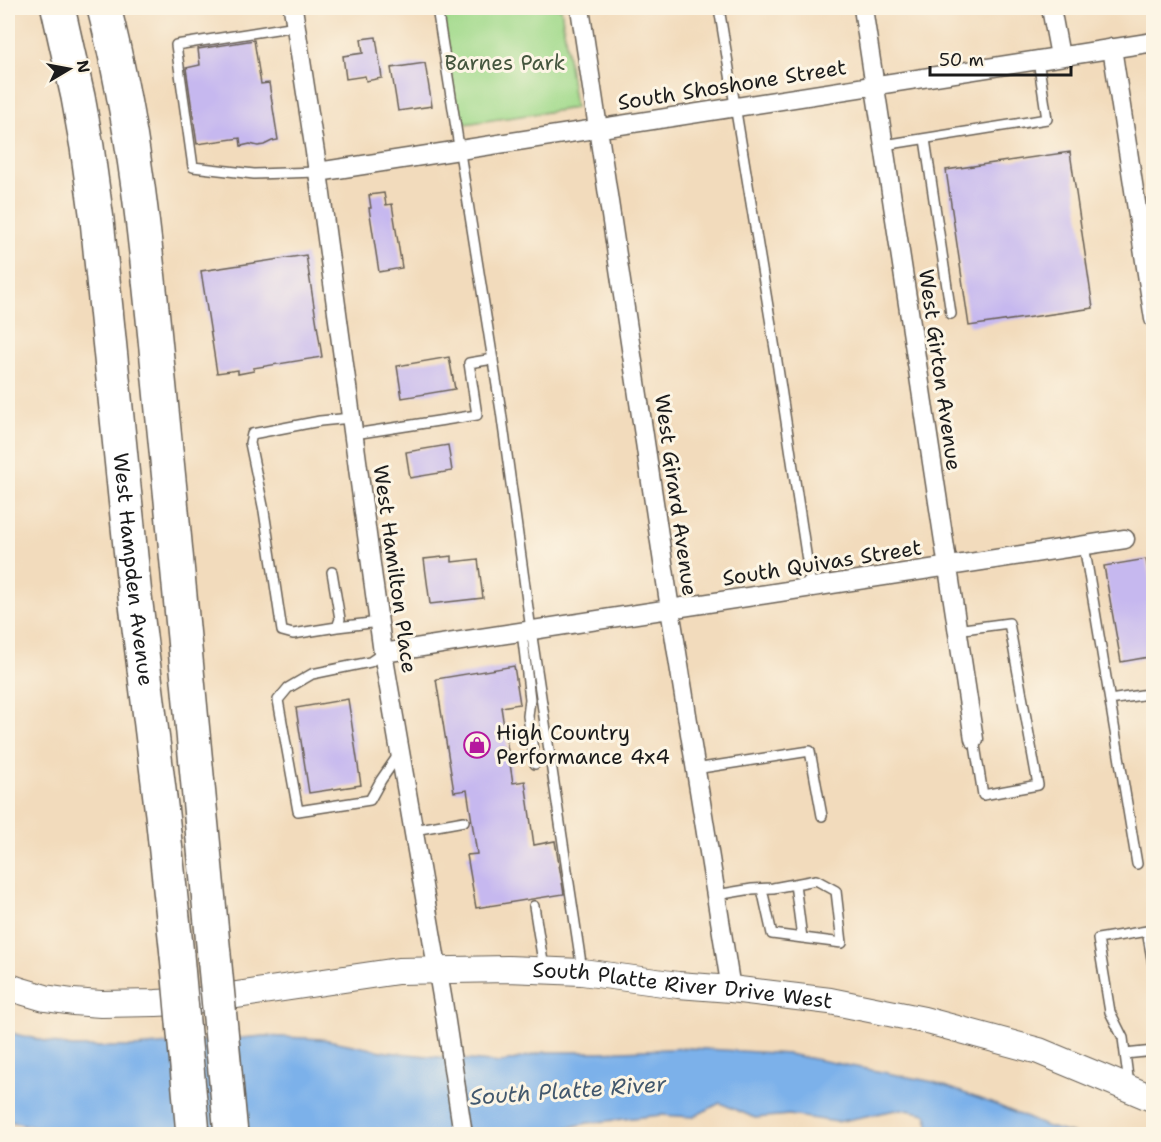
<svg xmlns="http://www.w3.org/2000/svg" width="1161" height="1142" viewBox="0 0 1161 1142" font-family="'Shantell Sans',sans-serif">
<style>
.green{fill:#a2da8c;stroke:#5f7b54;stroke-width:1.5}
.water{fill:#7cb1ea;stroke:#4c6683;stroke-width:1.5}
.building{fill:#c6b8ef}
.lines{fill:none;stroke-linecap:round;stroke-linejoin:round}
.lane-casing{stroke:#675f54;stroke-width:12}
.street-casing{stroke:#675f54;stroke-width:21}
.secondary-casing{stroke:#675f54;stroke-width:28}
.highway-casing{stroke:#675f54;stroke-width:36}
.lane{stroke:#fff;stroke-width:9}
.street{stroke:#fff;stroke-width:18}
.secondary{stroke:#fff;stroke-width:26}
.highway{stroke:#fff;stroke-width:33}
.highway-bridge-casing{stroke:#675f54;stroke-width:36;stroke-linecap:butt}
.highway-bridge{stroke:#fff;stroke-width:33}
.labels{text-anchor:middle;stroke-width:6;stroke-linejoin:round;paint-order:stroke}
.park-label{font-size:21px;fill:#44553e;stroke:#fcf5e5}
.street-label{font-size:21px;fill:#1c1c1c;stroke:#fcf5e5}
.poi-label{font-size:21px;fill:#1c1c1c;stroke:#fcf5e5;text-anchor:start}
.water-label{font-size:22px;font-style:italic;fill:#42586e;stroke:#fcf5e5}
</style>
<rect width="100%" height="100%" fill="#fcf5e5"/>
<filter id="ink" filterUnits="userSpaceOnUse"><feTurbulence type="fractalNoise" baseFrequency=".0167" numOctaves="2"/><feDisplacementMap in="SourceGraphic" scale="12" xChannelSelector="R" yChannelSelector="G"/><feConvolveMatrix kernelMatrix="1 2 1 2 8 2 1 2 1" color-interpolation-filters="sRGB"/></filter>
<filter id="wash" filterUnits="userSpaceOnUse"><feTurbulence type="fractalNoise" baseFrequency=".008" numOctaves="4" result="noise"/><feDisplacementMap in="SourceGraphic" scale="24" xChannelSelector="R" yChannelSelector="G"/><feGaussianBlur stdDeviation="1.35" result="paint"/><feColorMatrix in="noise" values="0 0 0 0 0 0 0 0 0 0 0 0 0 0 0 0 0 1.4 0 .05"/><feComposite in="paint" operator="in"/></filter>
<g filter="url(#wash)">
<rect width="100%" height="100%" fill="#f2dbbc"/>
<path class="green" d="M441,8H561L575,108L458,125Z"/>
<path class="water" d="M8,1030L15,1034L71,1047H135L264,1036L323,1039L387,1052L500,1063L545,1052H600L690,1048L788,1054L934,1082L999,1106L1045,1126L1074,1134H932L926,1114L901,1109L837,1122L789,1115L755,1118L720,1103L693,1117L661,1115L588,1123L537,1134H70L8,1121Z"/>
<g id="blocks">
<path class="building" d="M376,37L382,78L366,81L365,76L346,79L343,56L363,53L361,39Z
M254,40L261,84L269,83L278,140L272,141L264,145L258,146L250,144L241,146L240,138L197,144L186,68L200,65L198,49Z
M425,63L432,106L398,111L391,68Z
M1070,152L1093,308L969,326L946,170Z
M384,193L386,205L392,204L402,268L379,272L369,208H371L369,195Z
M306,255L322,357L253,368L254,371L238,374V370L217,373L201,271Z
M449,357L455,389L402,398L397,366Z
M448,445L452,471L410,478L406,452Z
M452,556V562L478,559L483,598L430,604L424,559Z
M1146,559L1154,600V656L1121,662L1104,566Z
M514,666L520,704L501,707L513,783L525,781L534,845L555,841L564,894L476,908L467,855L477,854L467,790L454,792L436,679Z
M348,699L361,785L309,793L296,708Z"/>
</g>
</g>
<g filter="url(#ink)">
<use href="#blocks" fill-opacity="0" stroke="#675f54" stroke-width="1.5"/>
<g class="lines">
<g class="lane-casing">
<path id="lane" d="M437,8L501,411L531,630L582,970
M719,8L776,355L811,587
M296,26L176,45L193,167L254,174L318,172
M925,139L951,314
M884,145L1047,119L1038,60
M354,434L477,415L469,363L493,359
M1084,545L1137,864
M332,572L340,619L337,627L293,634L282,631L264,511L250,443L252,434L320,421L351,418
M337,627L379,622
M956,630L1009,623L1038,785L983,795L974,739
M522,632L530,699L528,716L535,764
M383,653L370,662L312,674L288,688L278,700L298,811L370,800L381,780L399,754
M1110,700L1154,693
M695,769L810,751L822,816
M414,830L464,821
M795,884L802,938
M716,895L752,889L773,888L816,880L836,891L842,943L772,934L762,889
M534,906L544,968
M1125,1054L1154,1051
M1129,1085L1123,1038L1110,1012L1098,939L1147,931L1154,970"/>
</g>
<g class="street-casing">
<path id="street" d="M293,8L318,172L383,653L443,1002L463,1134
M580,8L670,609L731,989
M863,8C900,252 935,496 974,739
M1051,8L1060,56
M1112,48L1154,319
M318,172L1154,42
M383,653L1125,539"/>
</g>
<g class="secondary-casing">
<g id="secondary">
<path id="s1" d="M8,986L18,990L45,998L73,1002L101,1004L156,1003L196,1001L398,971L508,969L582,972L678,985L731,989L830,1001L924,1020L1039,1051L1154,1099"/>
</g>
</g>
<g class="highway-casing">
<g id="highway">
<path id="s2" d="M58,8L78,97L87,147L97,220L135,596L162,814L177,955"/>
<path d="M104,8C139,143 149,281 163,420C181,598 197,776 214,955"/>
</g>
</g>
<use href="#lane" class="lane"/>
<use href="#street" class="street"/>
<use href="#secondary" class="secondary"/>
<use href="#highway" class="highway"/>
<g class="highway-bridge-casing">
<path id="highway-bridge" d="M177,955L193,1134
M214,955L231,1134"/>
</g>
<use href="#highway-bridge" class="highway-bridge"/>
</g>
</g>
<defs>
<g id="shop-ring" transform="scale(1.35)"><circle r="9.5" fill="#fcf5e5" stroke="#b5179e" stroke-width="1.5"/><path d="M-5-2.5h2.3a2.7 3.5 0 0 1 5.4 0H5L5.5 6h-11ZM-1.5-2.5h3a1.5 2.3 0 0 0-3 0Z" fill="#b5179e"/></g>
</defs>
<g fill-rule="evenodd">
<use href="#shop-ring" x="477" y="745"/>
</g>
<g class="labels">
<g class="park-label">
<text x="505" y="70">Barnes Park</text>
</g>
<g class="street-label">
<text transform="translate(732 85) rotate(-9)" y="7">South Shoshone Street</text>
<text transform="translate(940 370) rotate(82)" y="7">West Girton Avenue</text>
<text transform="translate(676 495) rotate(82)" y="7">West Girard Avenue</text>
<text transform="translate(822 563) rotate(-9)" y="7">South Quivas Street</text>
<text transform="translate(395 569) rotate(82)" y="7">West Hamilton Place</text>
<text dy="7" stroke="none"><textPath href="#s2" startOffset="567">West Hampden Avenue</textPath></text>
<text dy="7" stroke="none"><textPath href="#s1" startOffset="680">South Platte River Drive West</textPath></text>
</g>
<g class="poi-label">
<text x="496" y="740">High Country<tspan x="496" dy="24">Performance 4x4</tspan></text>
</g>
<g class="water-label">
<text transform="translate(568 1090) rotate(-4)" y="8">South Platte River</text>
</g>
</g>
<rect width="1161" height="1142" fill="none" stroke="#fcf5e5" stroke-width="30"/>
<g transform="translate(69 69) rotate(80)" stroke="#fcf5e5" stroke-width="4.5" paint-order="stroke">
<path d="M0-4.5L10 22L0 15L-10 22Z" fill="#1c1c1c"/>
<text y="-9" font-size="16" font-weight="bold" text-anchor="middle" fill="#1c1c1c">N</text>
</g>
<path d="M930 66v9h141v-9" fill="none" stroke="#1c1c1c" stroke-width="3"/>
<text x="939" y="66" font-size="18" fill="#1c1c1c" stroke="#fcf5e5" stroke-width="4.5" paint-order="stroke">50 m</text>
</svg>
